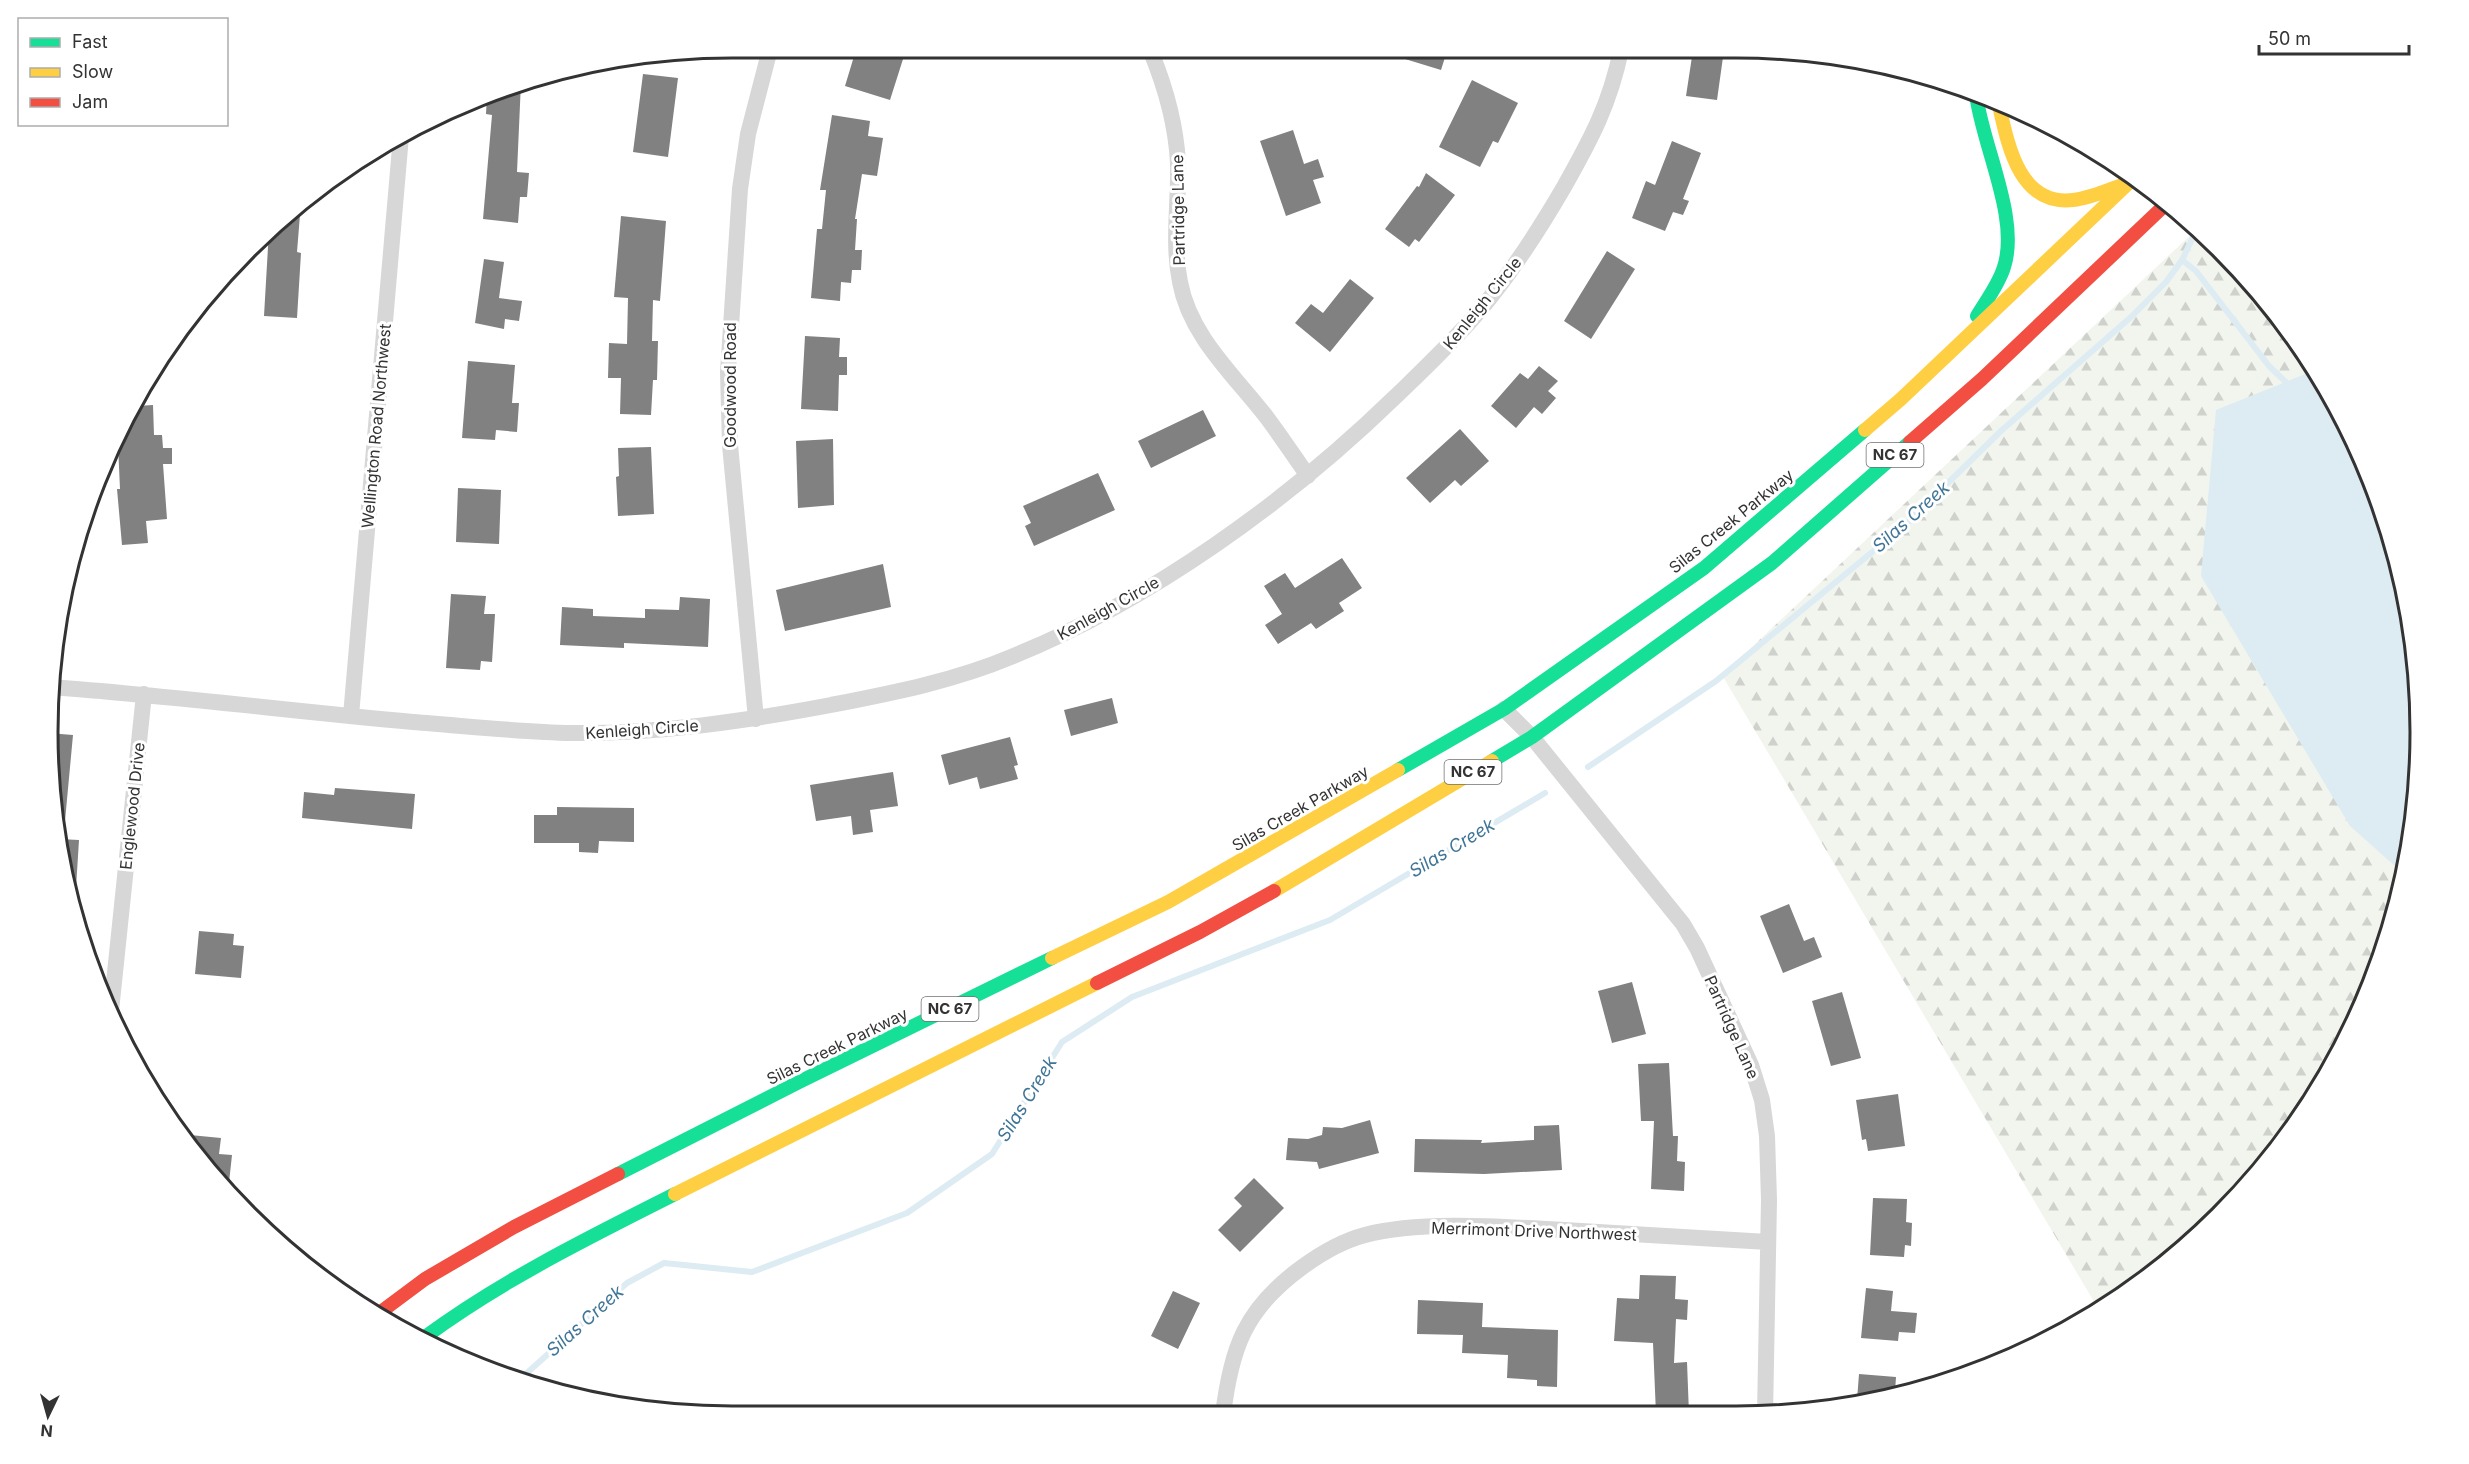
<svg xmlns="http://www.w3.org/2000/svg" width="2469" height="1464" viewBox="0 0 2469 1464" font-family="Inter,sans-serif">
<style>
.forest{fill:url(#forest-firs)}
.water{fill:#ddebf3}
.lines{fill:none;stroke-linecap:round;stroke-linejoin:round}
.stream{stroke:#ddebf3;stroke-width:6}
.building{fill:#818181}
.street{stroke:#d7d7d7;stroke-width:16}
.fast{stroke:#16e098;stroke-width:14}
.slow{stroke:#ffcf43;stroke-width:14}
.jam{stroke:#f24e42;stroke-width:14}
.labels{text-anchor:middle;stroke-width:6;stroke-linejoin:round;paint-order:stroke}
.shield{fill:#fff;stroke:#707070;stroke-width:1.5}
.shield-label{font-size:15px;font-weight:bold;fill:#333}
.street-label{font-size:16px;fill:#333;stroke:#fff}
.water-label{font-size:18px;font-style:italic;fill:#3f7597;stroke:#fff}
.rim{fill:none;stroke:#333;stroke-width:3}
</style>
<defs>
<pattern id="forest-firs" width="22" height="20" patternUnits="userSpaceOnUse" patternTransform="scale(1.5)"><rect width="22" height="20" fill="#f1f5ed"/><path d="M5 1l3.5 6h-7zM16 11l3.5 6h-7z" fill="#cfd2cc"/></pattern>
</defs>
<rect width="100%" height="100%" fill="#fff"/>
<path class="forest" d="M2197,229L2221,249L2306,352L2369,471L2408,599L2421,732L2408,866L2369,994L2306,1112L2188,1246L2099,1310L1722,675Z"/>
<path class="water" d="M2315,370L2369,471L2408,599L2421,732L2408,866L2405,875L2350,826L2201,576L2216,410Z"/>
<g class="lines">
<path class="stream" d="M2182,260L2196,271L2269,366L2291,387
M1588,767L1716,681L1906,524L2002,430L2131,317L2166,282L2182,260L2197,229
M518,1381L627,1283L664,1263L752,1272L907,1213L992,1154L1062,1042L1132,997L1330,920L1545,793"/>
</g>
<path class="building" d="M1693,50H1724L1717,100L1686,96Z
M1393,51H1447L1441,70L1392,55Z
M855,53H893L904,56L890,100L845,86Z
M643,74L678,78L668,157L633,152Z
M1472,80L1518,103L1498,143L1493,141L1480,167L1439,147Z
M521,82L517,172L529,173L527,197H520L518,223L483,219L492,115L486,114L487,95Z
M832,115L870,121L868,136L883,138L877,176L862,174L855,219H857L855,250H862L861,270H852L851,283L841,282L840,301L811,298L817,229H822L826,190H820Z
M1293,130L1304,164L1318,159L1324,177L1313,180L1321,203L1286,216L1260,141Z
M1672,141L1701,153L1683,199L1689,201L1683,215L1673,212L1665,231L1632,218L1646,181L1655,185Z
M1426,173L1455,195L1419,242L1415,239L1409,247L1385,229L1417,186L1419,187Z
M301,202L297,252L301,253L297,318L264,316L269,230Z
M621,216L666,221L660,301L653,300L652,341H658L657,380H653L651,415L620,414L621,378H608L609,343L627,344L628,298L614,297Z
M1607,251L1635,269L1591,339L1564,321Z
M484,259L504,262L499,298L522,301L519,321L505,319L504,329L475,323Z
M1350,279L1374,298L1330,352L1295,323L1311,304L1323,313Z
M805,336L840,338L839,357H847V375H839L838,411L801,409Z
M468,361L515,365L512,403H519L517,432L496,430L495,440L462,438Z
M1539,366L1558,381L1548,391L1556,398L1542,414L1534,407L1516,428L1491,406L1520,373L1528,379Z
M153,405L154,435H162L163,448H172V464H163L167,519L146,521L148,543L122,545L117,489H120L118,445L137,406Z
M1203,410L1216,436L1151,468L1138,441Z
M1460,429L1489,461L1461,486L1455,480L1430,503L1406,478Z
M833,439L834,505L798,508L796,441Z
M651,447L654,514L618,516L616,477L619,476L618,448Z
M1098,473L1115,510L1034,546L1025,526L1031,523L1023,506Z
M458,488L501,490L499,544L456,542Z
M1342,558L1362,588L1339,603L1344,611L1316,629L1311,623L1278,644L1265,625L1282,614L1264,586L1285,573L1295,588Z
M883,564L891,607L785,631L776,590Z
M451,594L486,596L484,614H495L492,662L481,661L480,670L446,668Z
M680,597L710,599L708,647L624,643V648L560,645L562,607L593,609V616L645,618V609L679,610Z
M1112,698L1118,723L1071,736L1064,710Z
M48,733L73,735L65,821H57Z
M1010,737L1018,765L1014,766L1018,779L980,789L977,777L949,785L941,755Z
M893,772L898,806L870,810L873,832L853,835L851,816L816,821L810,785Z
M335,788L415,794L412,829L302,818L304,792L334,795Z
M557,807L634,808V842L599,841L598,853L579,852V843H534V815H557Z
M59,839L79,840L75,904L72,905L61,865Z
M1789,904L1804,941L1814,937L1822,957L1783,973L1760,916Z
M199,931L234,934L233,945L244,946L241,978L195,974Z
M1632,982L1646,1034L1612,1043L1598,991Z
M1842,992L1861,1058L1831,1066L1812,1001Z
M1669,1063L1673,1136H1678L1677,1161L1685,1162L1684,1191L1651,1189L1654,1121H1641L1638,1064Z
M1898,1094L1905,1146L1868,1151L1866,1139L1862,1140L1856,1100Z
M1370,1120L1379,1153L1319,1169L1317,1162L1286,1160L1288,1138L1308,1139L1322,1135L1323,1127L1342,1128Z
M1559,1125L1562,1170L1484,1174L1414,1172L1415,1139L1482,1140L1481,1143L1534,1140V1126Z
M190,1135L221,1138L219,1154L232,1155L228,1192L189,1148Z
M1254,1178L1284,1208L1240,1252L1218,1230L1242,1206L1234,1198Z
M1873,1198L1907,1199L1906,1222L1912,1223L1911,1246L1905,1245L1904,1257L1870,1255Z
M1640,1275L1676,1276L1675,1299L1688,1300L1687,1320L1676,1319L1674,1363L1687,1362L1689,1414H1656L1653,1343L1614,1341L1617,1298L1639,1299Z
M1866,1288L1893,1291L1891,1311L1917,1313L1915,1333L1899,1332L1898,1341L1861,1338Z
M1173,1291L1200,1303L1178,1349L1151,1336Z
M1418,1300L1483,1303L1482,1327L1558,1330L1557,1387L1537,1386V1380L1507,1378L1508,1355L1462,1353L1463,1335L1417,1334Z
M1859,1374L1896,1377L1895,1392L1857,1400Z"/>
<g class="lines">
<path class="street" d="M1151,52C1165,86 1176,125 1178,163C1179,202 1172,243 1180,282C1190,337 1236,377 1268,419C1282,438 1295,457 1308,476
M51,687C172,696 292,711 413,722C466,726 519,732 572,733C658,734 746,721 831,705C892,693 954,681 1011,657C1150,601 1288,501 1395,397C1424,369 1454,341 1480,310C1512,272 1539,230 1564,187C1591,139 1610,104 1621,50
M1504,709L1532,737L1683,924L1697,948L1751,1065L1762,1100L1767,1136L1769,1200L1765,1415
M351,716L401,136
M756,719L730,445L728,372L740,189L748,134L769,53
M111,1011L144,694
M1223,1415C1231,1348 1245,1309 1301,1268C1320,1254 1342,1241 1365,1235C1420,1220 1507,1227 1564,1230C1632,1234 1700,1238 1768,1242"/>
<path class="fast" d="M1976,94C1982,145 2020,218 2004,267C1999,284 1986,301 1977,316
M1492,761L1532,737L1772,563L1910,442
M1398,770L1504,709L1704,568L1865,430
M618,1174L799,1082L1052,958
M425,1337C502,1280 590,1237 675,1194"/>
<path class="slow" d="M1999,105C2008,145 2019,206 2073,200C2090,198 2106,191 2122,185
M1865,430L1901,399L2134,178
M1274,891L1492,761
M1052,958L1168,902L1398,770
M675,1194L1097,983"/>
<path class="jam" d="M1910,442L1982,379L2166,204
M1097,983L1200,932L1274,891
M378,1314L425,1279L514,1227L618,1174"/>
</g>
<g class="labels">
<g class="shield">
<rect x="1866.5" y="443" width="57" height="24" rx="4.5"/>
<rect x="1444.5" y="760" width="57" height="24" rx="4.5"/>
<rect x="921.5" y="997" width="57" height="24" rx="4.5"/>
</g>
<g class="shield-label">
<text x="1895" y="460">NC 67</text>
<text x="1473" y="777">NC 67</text>
<text x="950" y="1014">NC 67</text>
</g>
<g class="street-label">
<text transform="translate(1178 210) rotate(-91)" y="6">Partridge Lane</text>
<text transform="translate(1482 303) rotate(-51)" y="6">Kenleigh Circle</text>
<text transform="translate(730 385) rotate(-90)" y="6">Goodwood Road</text>
<text transform="translate(376 426) rotate(-85)" y="6">Wellington Road Northwest</text>
<text transform="translate(1731 521) rotate(-39)" y="6">Silas Creek Parkway</text>
<text transform="translate(1108 608) rotate(-29)" y="6">Kenleigh Circle</text>
<text transform="translate(642 729) rotate(-4)" y="6">Kenleigh Circle</text>
<text transform="translate(132 806) rotate(-84)" y="6">Englewood Drive</text>
<text transform="translate(1300 808) rotate(-30)" y="6">Silas Creek Parkway</text>
<text transform="translate(1732 1027) rotate(66)" y="6">Partridge Lane</text>
<text transform="translate(837 1046) rotate(-26)" y="6">Silas Creek Parkway</text>
<text transform="translate(1534 1231) rotate(2)" y="6">Merrimont Drive Northwest</text>
</g>
<g class="water-label">
<text transform="translate(1911 517) rotate(-42)" y="6">Silas Creek</text>
<text transform="translate(1452 848) rotate(-31)" y="6">Silas Creek</text>
<text transform="translate(1027 1099) rotate(-58)" y="6">Silas Creek</text>
<text transform="translate(585 1321) rotate(-42)" y="6">Silas Creek</text>
</g>
</g>
<path d="M0 0H2469V1464H0ZM732 58H1736A674 674 0 0 1 2410 732V732A674 674 0 0 1 1736 1406H732A674 674 0 0 1 58 732V732A674 674 0 0 1 732 58Z" fill="#fff" fill-rule="evenodd"/>
<path class="rim" d="M732 58H1736A674 674 0 0 1 2410 732V732A674 674 0 0 1 1736 1406H732A674 674 0 0 1 58 732V732A674 674 0 0 1 732 58Z"/>
<rect x="18" y="18" width="210" height="108" fill="#ffffff" stroke="#adadad" stroke-width="1.5"/>
<rect x="30" y="38" width="30" height="9" fill="#16e098" stroke="#adadad" stroke-width="1.5"/>
<text x="72" y="48" font-size="18" fill="#333333">Fast</text>
<rect x="30" y="68" width="30" height="9" fill="#ffcf43" stroke="#adadad" stroke-width="1.5"/>
<text x="72" y="78" font-size="18" fill="#333333">Slow</text>
<rect x="30" y="98" width="30" height="9" fill="#f24e42" stroke="#adadad" stroke-width="1.5"/>
<text x="72" y="108" font-size="18" fill="#333333">Jam</text>
<g transform="translate(48 1416) rotate(185)" stroke="#ffffff" stroke-width="4.5" paint-order="stroke">
<path d="M0-4.5L10 22L0 15L-10 22Z" fill="#333333"/>
<text y="-9" font-size="16" font-weight="bold" text-anchor="middle" fill="#333333">N</text>
</g>
<path d="M2259 45v9h150v-9" fill="none" stroke="#333333" stroke-width="3"/>
<text x="2268" y="45" font-size="18" fill="#333333" stroke="#ffffff" stroke-width="4.5" paint-order="stroke">50 m</text>
</svg>
